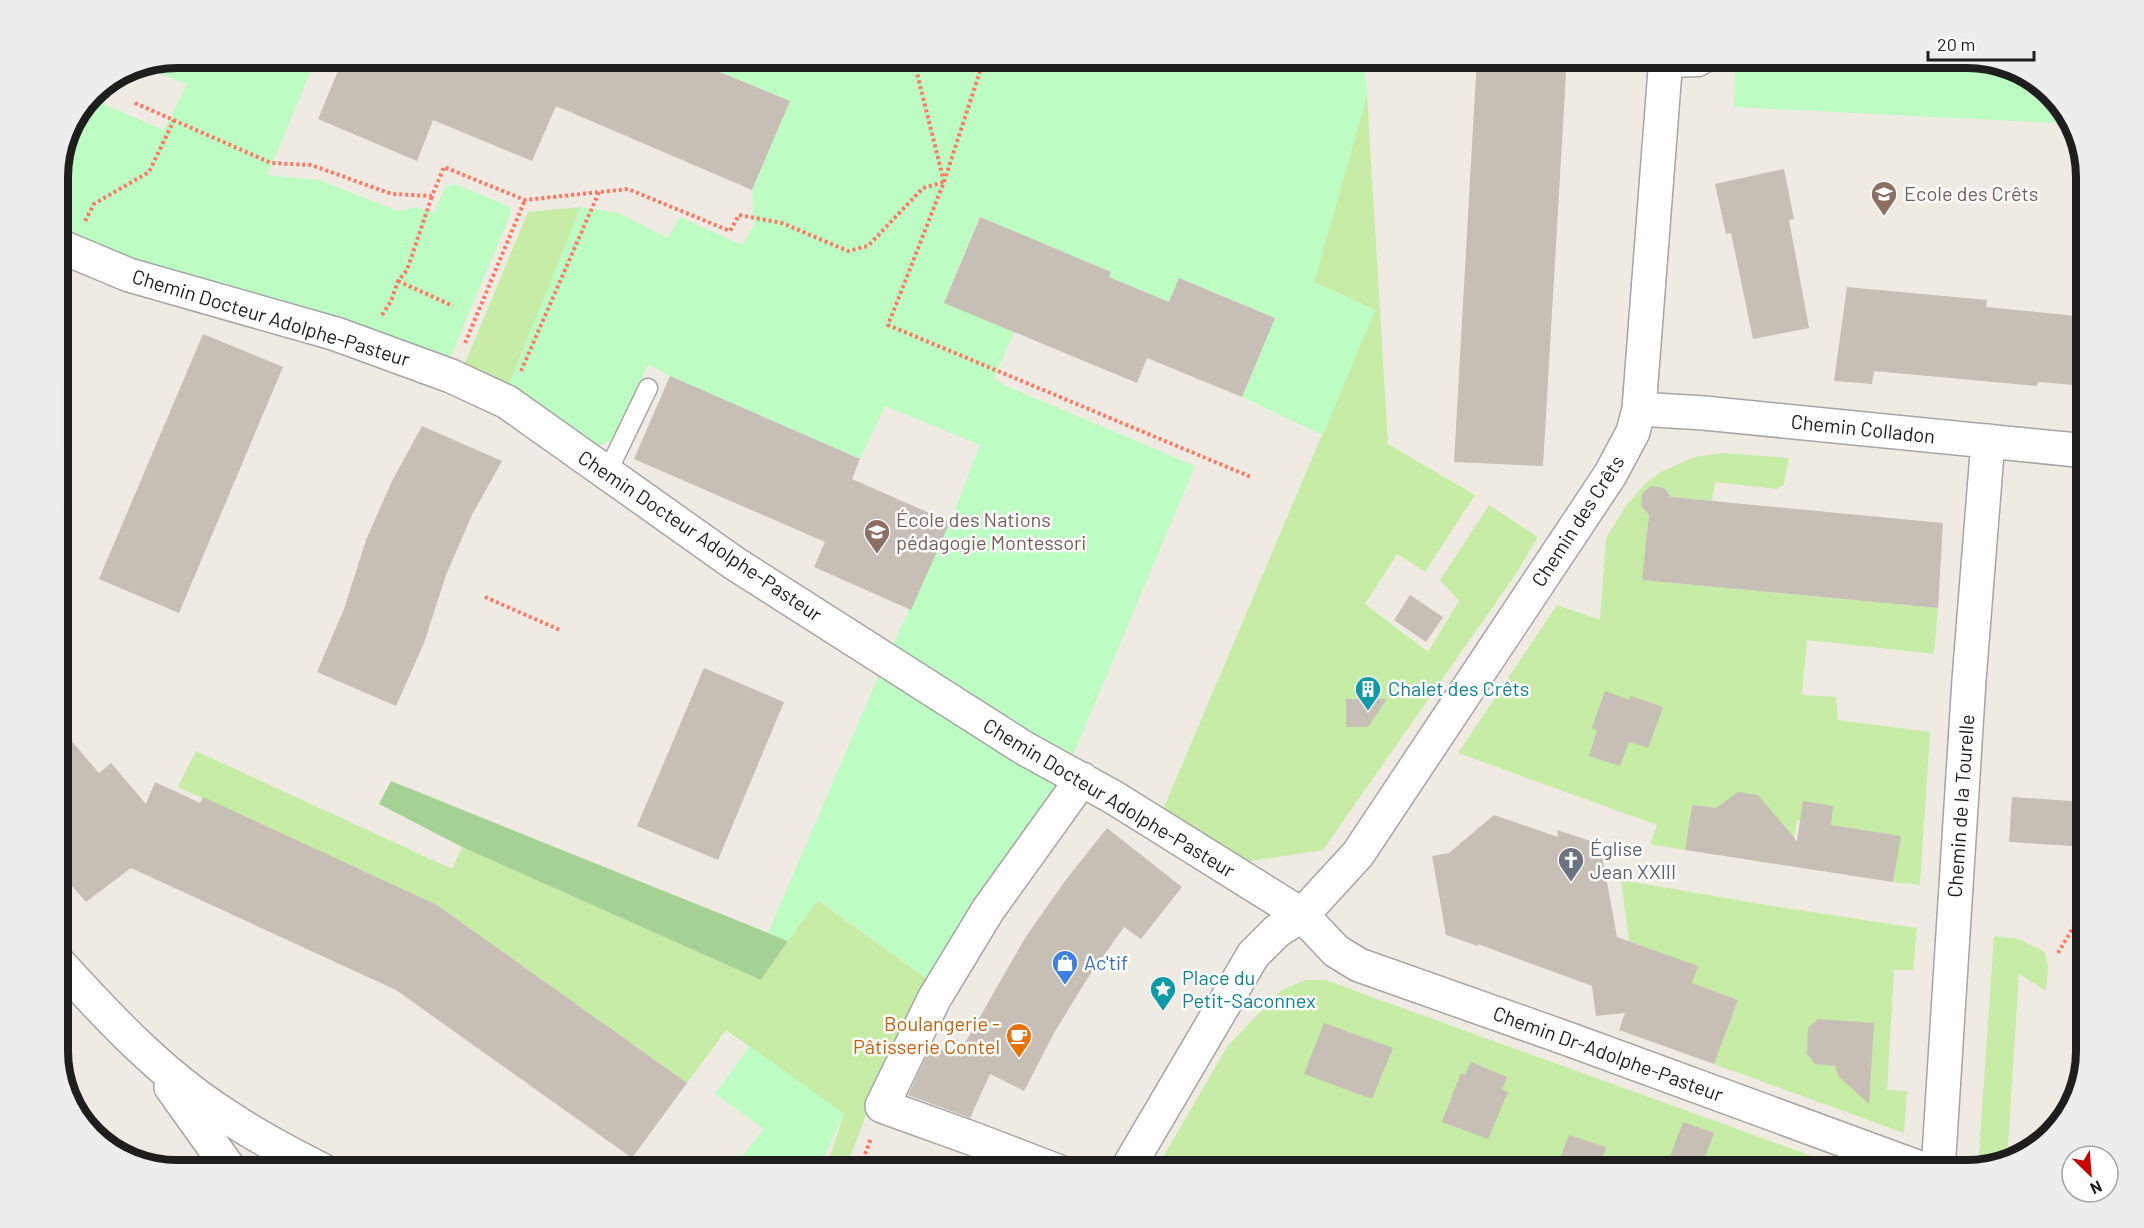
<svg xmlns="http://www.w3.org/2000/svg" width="2144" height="1228" viewBox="0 0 2144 1228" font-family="Barlow,sans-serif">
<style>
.grass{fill:#c7eca6}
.forest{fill:#a6d195}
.park{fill:#bdfcc3}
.building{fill:#c7beb6}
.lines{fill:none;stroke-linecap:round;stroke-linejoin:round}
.service-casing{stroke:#a5a5a5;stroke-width:21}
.minor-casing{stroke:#a5a5a5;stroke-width:36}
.tertiary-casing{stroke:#a5a5a5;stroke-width:36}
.path{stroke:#ff7764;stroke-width:4;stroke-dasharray:3 3;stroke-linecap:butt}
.service{stroke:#fff;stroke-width:18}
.minor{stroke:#fff;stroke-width:33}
.tertiary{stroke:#fff;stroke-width:33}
.labels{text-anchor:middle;stroke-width:5;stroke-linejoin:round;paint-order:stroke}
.education-label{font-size:20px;fill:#785e54;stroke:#fff;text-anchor:start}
.street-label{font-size:20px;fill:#1e1e1e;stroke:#fff}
.culture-label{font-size:20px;fill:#0d838f;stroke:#fff;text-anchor:start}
.worship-label{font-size:20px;fill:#5b616d;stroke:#fff;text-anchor:start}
.shop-label{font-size:20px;fill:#366cbe;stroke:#fff;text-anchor:start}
.food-label{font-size:20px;fill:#c56008;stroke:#fff;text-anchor:end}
.rim{fill:none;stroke:#1e1e1e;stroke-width:8}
</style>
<rect width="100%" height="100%" fill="#efebe3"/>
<path class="grass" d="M1367,95L1388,444L1475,495L1425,572L1397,554L1365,604L1428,652L1459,601L1440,580L1489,505L1538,537L1515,575L1323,850L1244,862L1162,812L1375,310L1314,282Z
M581,207L508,387L465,363L528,212Z
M1724,453L1789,458L1784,484L1777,489L1715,482L1712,501L1671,497L1664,488L1642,494L1641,506L1649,515L1643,580L1938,608L1934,654L1807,640L1802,695L1836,697L1838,720L1930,732L1920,885L1893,882L1900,836L1797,820L1794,838L1777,837L1773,864L1753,861L1760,814L1692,805L1685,850L1650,844L1657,825L1458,753L1557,605L1600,620L1606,538L1626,506L1645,484L1661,472L1694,457Z
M196,751L452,869L462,847L761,980L817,900L929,980L870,1104L845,1171H825L844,1114L726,1030L687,1083L437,905L178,787Z
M1621,880L1773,906L1917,928L1913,970H1894L1887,1090L1907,1091L1904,1133L1714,1064L1738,1000L1692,983L1697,966L1629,941Z
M1994,936L2019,939L2045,952L2048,968L2046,991L2019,974L2007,1160L1978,1168Z
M1305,980H1325L1853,1171H1155L1227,1047L1280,991Z"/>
<path class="forest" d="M391,781L788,941L761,980L462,847L379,804Z"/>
<path class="park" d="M177,57H317L267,175L319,180L398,211L418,207L434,213L446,186L455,184L510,207V215L451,356L442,361L147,265L57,227V169L66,131L92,92L114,78L103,104L164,130L187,84L161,74L167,59Z
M420,57H460L454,71Z
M537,57H577L570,71Z
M683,57H1363L1367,95L1314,282L1375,310L1323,435L1242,397L1275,318L1180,278L1169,302L1109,277L1111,272L979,217L944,302L1014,332L994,378L1004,385L1195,466L1076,748L1051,800L929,980L818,900L788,941L768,933L882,668L950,522L980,445L885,406L860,459L670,376L648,364L616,438L597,447L508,387L581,207L619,213L668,238L680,217L742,245L754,225L752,190L790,101Z
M1735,57H1967L2027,73L2071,117L2073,124L1734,107Z
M750,1046L844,1114L817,1171H730L764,1129L715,1094Z"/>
<path class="building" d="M344,57H420L454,71L460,57H537L570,71L577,57H683L790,101L752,190L556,106L532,161L433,120L417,161L318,119Z
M1477,57H1567L1543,466L1454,462Z
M1784,169L1794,219L1789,220L1809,328L1753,339L1731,233L1726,234L1715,184Z
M980,217L1111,272L1109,277L1169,302L1179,278L1275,318L1242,397L1147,358L1137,383L944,303Z
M1847,287L1987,300L1986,307L2087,317V386L2038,382L2037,386L1874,371L1872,384L1834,381Z
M203,334L283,367L179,613L99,579Z
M670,376L860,459L852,479L950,522L911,610L814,567L825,542L634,459Z
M422,426L502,461L472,515L446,575L424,643L396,706L317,672L344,609L366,540L392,481Z
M1651,486L1664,488L1671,497L1943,523L1938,608L1642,580L1649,515L1641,506L1642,494Z
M1410,595L1443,617L1426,642L1394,620Z
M704,668L784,702L718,860L637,826Z
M1605,691L1629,700L1631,696L1663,707L1648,748L1629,742L1620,766L1589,756L1597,730L1592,728Z
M1346,699H1387L1368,727H1346Z
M57,724L99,773L111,763L146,804L155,782L200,803L203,797L437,905L687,1083L632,1158L396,990L131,868L86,902L57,869Z
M1738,792L1758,795L1797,841L1803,801L1833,806L1831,825L1901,836L1893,882L1685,850L1692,805L1716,808Z
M2012,797L2087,802V847L2009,842Z
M1494,815L1558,837L1557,830L1600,844L1617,937L1698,966L1692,983L1738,1000L1714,1064L1619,1030L1625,1013L1596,1016L1592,986L1478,944V946L1446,935L1432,856L1449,853Z
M1107,828L1182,887L1141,939L1124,927L1087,979L1054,1033L1024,1091L990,1074L970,1118L908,1095L932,1045L957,1057L1025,938L1065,881Z
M1818,1019L1874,1023L1869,1104L1839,1077L1835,1066L1815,1064L1807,1054L1808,1028Z
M1324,1023L1393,1048L1372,1099L1304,1074Z
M1471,1062L1507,1077L1502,1090L1508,1092L1488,1139L1442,1122L1461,1073L1465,1075Z
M1683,1122L1714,1133L1700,1171H1672L1676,1160L1670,1157Z
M1569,1135L1606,1147L1597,1171H1555Z"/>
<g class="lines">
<g class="service-casing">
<path id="service" d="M1666,68L1699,67L1718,57
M607,473L648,388"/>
</g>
<g class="minor-casing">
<path id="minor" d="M57,245L129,275L336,334L451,376L507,402L734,563L1024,748L1113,797L1302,915L1336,951L1359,965L1571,1040L1928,1171
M1639,409L1704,413L2087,451
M1057,1171L971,1138L882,1106L934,999L988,910L1082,779
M1126,1171L1253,955L1277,931L1302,915L1358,854L1610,475L1633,432L1639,409L1666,57
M1938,1171L1969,680L1988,441"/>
</g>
<g class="tertiary-casing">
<path id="tertiary" d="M57,961C108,1017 161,1074 225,1115C256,1136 290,1154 324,1171
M171,1087L231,1171"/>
</g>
<path class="path" d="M913,57L944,182
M991,57L982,65L944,182L888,325L1251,477
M135,103L271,163L311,165L392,194L432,196L444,167L525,200L628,189L730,231L739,215L782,223L848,251L868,246L923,188L944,182
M85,221L94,204L149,172L174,120
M398,281L453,306
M382,315L391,301L398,281L407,270L432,196
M465,343L525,200
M521,371L599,192
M485,597L560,630
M2058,953L2087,904
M859,1171L871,1138"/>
<use href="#service" class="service"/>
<use href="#minor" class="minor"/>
<use href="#tertiary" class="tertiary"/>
</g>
<defs>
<g id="school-pin" transform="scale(1.35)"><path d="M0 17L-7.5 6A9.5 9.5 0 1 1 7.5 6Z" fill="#8d6e63" stroke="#fff"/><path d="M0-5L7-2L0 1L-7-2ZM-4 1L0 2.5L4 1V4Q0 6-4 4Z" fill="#fff"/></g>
<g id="building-pin" transform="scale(1.35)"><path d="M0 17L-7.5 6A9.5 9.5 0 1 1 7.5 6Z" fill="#0f9aa8" stroke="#fff"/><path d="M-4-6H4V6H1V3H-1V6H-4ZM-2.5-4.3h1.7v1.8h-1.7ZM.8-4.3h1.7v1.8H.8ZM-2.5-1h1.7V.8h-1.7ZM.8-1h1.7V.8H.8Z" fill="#fff"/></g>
<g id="church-pin" transform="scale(1.35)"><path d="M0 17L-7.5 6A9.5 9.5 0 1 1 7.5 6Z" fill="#6b7280" stroke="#fff"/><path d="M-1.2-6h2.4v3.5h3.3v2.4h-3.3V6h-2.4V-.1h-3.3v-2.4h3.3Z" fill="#fff"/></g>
<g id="shop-pin" transform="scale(1.35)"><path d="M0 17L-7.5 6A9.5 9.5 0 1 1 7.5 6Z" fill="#3f7fe0" stroke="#fff"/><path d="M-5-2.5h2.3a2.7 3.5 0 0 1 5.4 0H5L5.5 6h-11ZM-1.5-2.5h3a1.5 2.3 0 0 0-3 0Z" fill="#fff"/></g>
<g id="sight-pin" transform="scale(1.35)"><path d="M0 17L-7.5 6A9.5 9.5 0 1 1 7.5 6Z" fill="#0f9aa8" stroke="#fff"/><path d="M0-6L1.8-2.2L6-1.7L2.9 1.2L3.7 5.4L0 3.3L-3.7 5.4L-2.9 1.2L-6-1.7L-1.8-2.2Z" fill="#fff"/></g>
<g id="cafe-pin" transform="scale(1.35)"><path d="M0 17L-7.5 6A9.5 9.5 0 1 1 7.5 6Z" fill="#e8710a" stroke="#fff"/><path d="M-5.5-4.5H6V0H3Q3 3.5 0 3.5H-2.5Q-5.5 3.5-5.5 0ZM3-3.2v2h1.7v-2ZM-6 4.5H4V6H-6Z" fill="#fff"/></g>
</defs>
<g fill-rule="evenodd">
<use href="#school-pin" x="1884" y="194"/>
<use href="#school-pin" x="877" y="532"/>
<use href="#building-pin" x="1368" y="689"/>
<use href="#church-pin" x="1571" y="860"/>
<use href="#shop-pin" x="1065" y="963"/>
<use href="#sight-pin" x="1163" y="989"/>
<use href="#cafe-pin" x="1019" y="1036"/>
</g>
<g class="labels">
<g class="education-label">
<text x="1904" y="201">Ecole des Crêts</text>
<text x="896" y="527">École des Nations<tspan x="896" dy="23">pédagogie Montessori</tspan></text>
</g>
<g class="street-label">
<text transform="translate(271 318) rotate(17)" y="7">Chemin Docteur Adolphe-Pasteur</text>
<text transform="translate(1863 429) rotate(6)" y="7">Chemin Colladon</text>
<text transform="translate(1578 521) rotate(-57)" y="7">Chemin des Crêts</text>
<text transform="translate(700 536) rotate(34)" y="7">Chemin Docteur Adolphe-Pasteur</text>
<text transform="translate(1109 798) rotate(31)" y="7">Chemin Docteur Adolphe-Pasteur</text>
<text transform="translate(1961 806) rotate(-86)" y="7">Chemin de la Tourelle</text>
<text transform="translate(1608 1054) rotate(20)" y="7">Chemin Dr-Adolphe-Pasteur</text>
</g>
<g class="culture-label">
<text x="1388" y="696">Chalet des Crêts</text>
<text x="1182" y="985">Place du<tspan x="1182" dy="23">Petit-Saconnex</tspan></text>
</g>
<g class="worship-label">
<text x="1590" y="856">Église<tspan x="1590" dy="23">Jean XXIII</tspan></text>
</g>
<g class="shop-label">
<text x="1084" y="970">Ac'tif</text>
</g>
<g class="food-label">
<text x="1000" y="1031">Boulangerie -<tspan x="1000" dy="23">Pâtisserie Contel</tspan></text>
</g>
</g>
<path d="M0 0H2144V1228H0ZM177 68H1967A109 109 0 0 1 2076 177V1051A109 109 0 0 1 1967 1160H177A109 109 0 0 1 68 1051V177A109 109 0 0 1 177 68Z" fill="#ededed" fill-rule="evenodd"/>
<path class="rim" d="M177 68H1967A109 109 0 0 1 2076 177V1051A109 109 0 0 1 1967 1160H177A109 109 0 0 1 68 1051V177A109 109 0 0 1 177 68Z"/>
<g transform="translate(2090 1174) rotate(155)"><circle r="28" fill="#ffffff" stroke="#a5a5a5" stroke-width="1.5"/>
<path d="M0-4.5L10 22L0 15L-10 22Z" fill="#cb0300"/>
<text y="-9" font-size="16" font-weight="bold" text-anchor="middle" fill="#1e1e1e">N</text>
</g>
<path d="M1928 51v9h106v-9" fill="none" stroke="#1e1e1e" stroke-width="3"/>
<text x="1937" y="51" font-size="18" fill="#1e1e1e" stroke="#ffffff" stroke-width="4.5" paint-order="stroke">20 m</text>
</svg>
